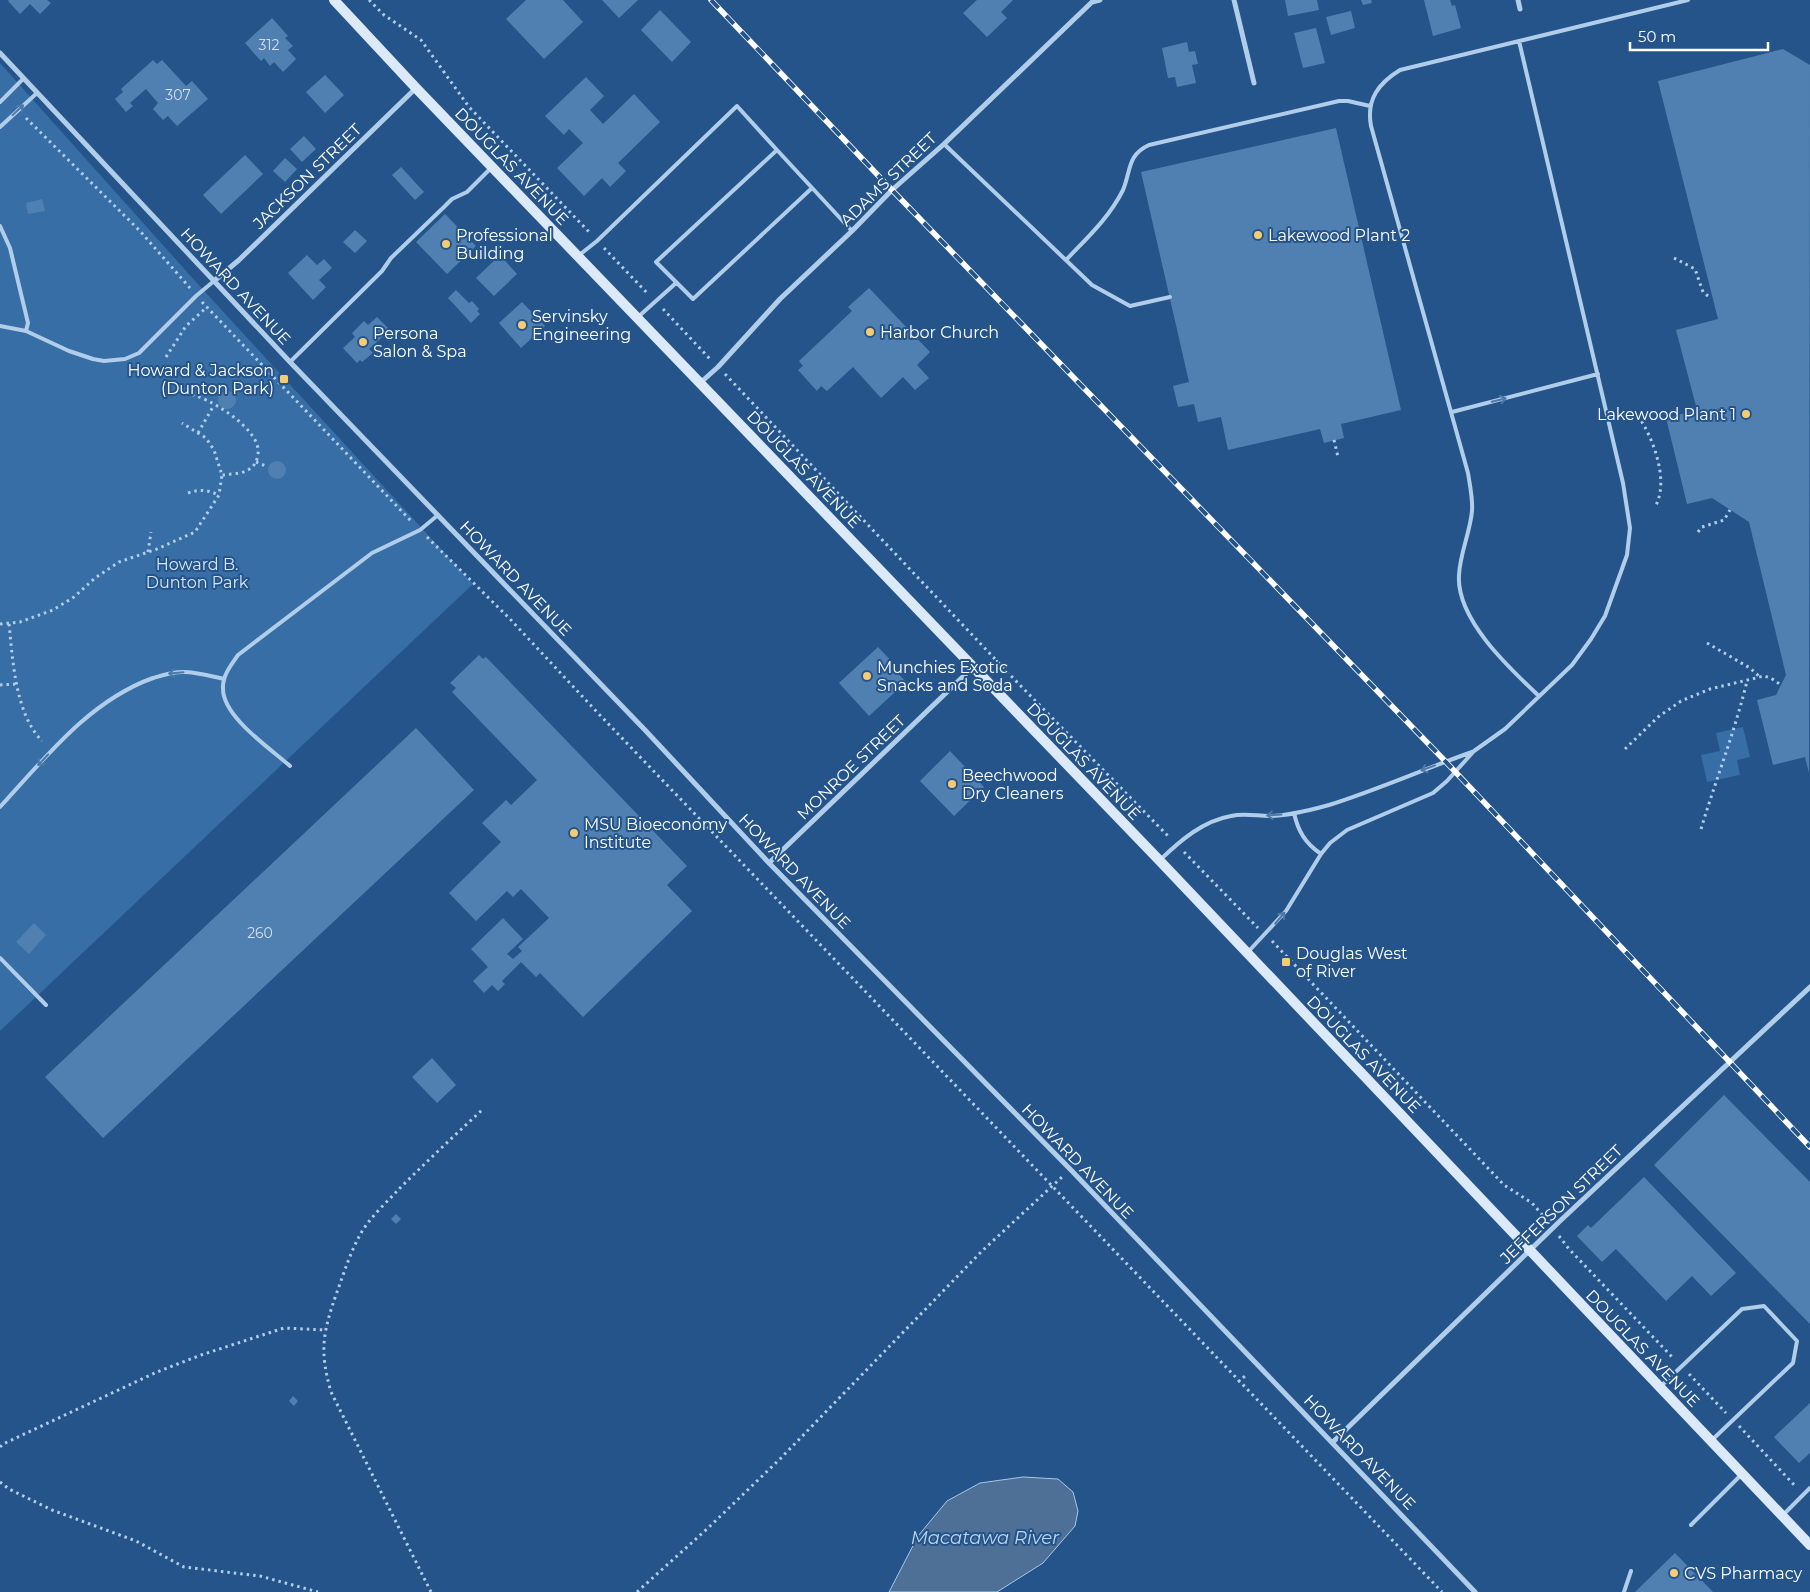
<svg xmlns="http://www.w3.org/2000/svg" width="1810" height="1592" viewBox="0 0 1810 1592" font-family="Montserrat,sans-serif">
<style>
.green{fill:#386ea6}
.water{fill:#4f7096;stroke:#a5c8eb}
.building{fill:#5080b2}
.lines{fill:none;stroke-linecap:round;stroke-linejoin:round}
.path{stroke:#b0cdea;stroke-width:3;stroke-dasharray:2.5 4;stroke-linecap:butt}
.lane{stroke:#b0cdea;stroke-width:4}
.street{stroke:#b0cdea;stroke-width:5}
.secondary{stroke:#dbe9f8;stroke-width:10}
.rail-casing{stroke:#fff;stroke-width:5.5}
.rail{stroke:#24548a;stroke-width:4;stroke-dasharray:11;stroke-linecap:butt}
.oneway{stroke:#4e78a7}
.poi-dot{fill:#f5cb74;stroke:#24548a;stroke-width:2}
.labels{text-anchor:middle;stroke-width:4;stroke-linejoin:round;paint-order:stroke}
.number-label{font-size:14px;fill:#d3dfec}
.street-label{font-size:16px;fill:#fff;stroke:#24548a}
.poi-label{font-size:16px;fill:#fff;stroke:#24548a;text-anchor:start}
.park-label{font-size:16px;fill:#d5e6f8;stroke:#24548a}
.water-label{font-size:18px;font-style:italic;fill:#bcd6f1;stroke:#24548a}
</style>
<rect width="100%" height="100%" fill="#24548a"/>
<path class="green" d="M0,63L196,282L473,584L0,1031Z
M1743,727L1750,757L1737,760L1740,775L1707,782L1701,755L1720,751L1716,733Z"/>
<path class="water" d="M1023,1477L1058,1479L1073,1492L1078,1511L1075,1526L1043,1563L997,1592H889L918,1536L947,1501L980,1483Z"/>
<path class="building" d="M9,0H47L51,3L40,14L30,4L20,14L8,1Z
M526,0H563L583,22L544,59L506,19Z
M602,0H638L619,18Z
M977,0H1013L1001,12L1007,18L987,37L963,13Z
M1285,0H1317L1319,10L1288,16Z
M1361,0H1371L1372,3L1363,5Z
M1424,0H1450L1452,6L1455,5L1461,28L1433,36Z
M660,10L691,42L672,62L641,30Z
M1351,11L1355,28L1331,35L1326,17Z
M272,18L288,36L285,38L293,46L288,50L296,59L283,72L274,62L270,66L264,58L261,61L245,43Z
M1316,28L1325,63L1303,68L1294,33Z
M1187,42L1189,52L1195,51L1198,64L1192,65L1196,83L1177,87L1175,77L1168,78L1162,48Z
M1783,49L1810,65L1809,773L1805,757L1773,765L1757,700L1776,695L1786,675L1749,522L1712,498L1687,504L1666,418L1697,410L1676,330L1718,319L1658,81Z
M153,60L157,64L162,60L186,86L192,81L208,99L177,126L168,116L163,120L153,109L158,103L146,89L130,103L133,106L126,112L115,99L123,92L121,89Z
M325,75L344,95L325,113L306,92Z
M586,77L604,96L590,110L603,124L634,94L660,122L618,163L626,171L610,187L602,178L584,196L557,168L583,143L569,129L564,135L545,116Z
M1336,128L1401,410L1341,424L1344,438L1324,443L1320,429L1228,450L1221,417L1198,422L1194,404L1178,407L1173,386L1189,382L1141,172Z
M304,136L316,149L302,162L290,149Z
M245,155L263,174L221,214L203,195Z
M285,158L297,169L285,182L273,171Z
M401,167L424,192L415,200L392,175Z
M42,199L45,211L28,214L26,203Z
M445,214L476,246L447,274L416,242Z
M355,230L367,241L355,253L343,242Z
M307,255L317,265L324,259L332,268L319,280L326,287L313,300L288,273Z
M500,255L517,274L494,296L476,278Z
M869,288L930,352L917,365L929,378L915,390L903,377L881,398L853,367L827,391L821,386L817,391L798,370L803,366L799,361L852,311L848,307Z
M456,290L469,303L472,301L479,309L477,311L480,314L471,323L448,298Z
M522,302L545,326L521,348L499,323Z
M377,317L390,330L369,349L373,353L362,362L360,360L357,363L343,348L355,337L352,333L364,321L368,325Z
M218 400a9 9 0 1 1 18 0a9 9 0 1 1-18 0Z
M268 470a9 9 0 1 1 18 0a9 9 0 1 1-18 0Z
M878,647L896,666L894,669L906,682L869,716L839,683Z
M479,655L483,659L486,657L687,866L667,885L692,911L583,1017L540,973L536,977L521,962L502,981L505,984L498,991L492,985L484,993L473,981L488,967L471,949L503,918L523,939L507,954L513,959L522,951L518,947L549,918L521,889L513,897L507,891L476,921L449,893L501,842L482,823L506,800L511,805L537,780L452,692L456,688L450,683Z
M416,728L474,790L103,1138L45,1077Z
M950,751L984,787L954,816L920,781Z
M34,923L46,935L29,954L16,942Z
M432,1058L456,1085L437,1103L412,1077Z
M1724,1095L1810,1182V1324L1654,1165Z
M1644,1177L1736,1273L1711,1296L1692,1276L1666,1301L1616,1249L1602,1262L1577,1236L1588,1225L1591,1228Z
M396,1214L401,1219L396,1224L391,1219Z
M293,1396L298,1401L294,1406L289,1401Z
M1810,1403V1453L1799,1463L1774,1437Z
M1675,1553L1713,1592H1635Z"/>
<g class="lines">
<path class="path" d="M369,0L384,15L421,40L469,107L591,234
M26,118L140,231L190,288
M604,248L648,294
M1674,258L1695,269L1703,292L1708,296
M202,302L412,522
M663,309L710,359
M166,357L186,326L207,307
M725,374L1014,679L1169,837
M186,393C207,396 262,429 258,454C257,461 255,466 248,470C241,474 230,474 222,475
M1638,416C1653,437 1669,480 1656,505
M198,433L214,405
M1334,440L1338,457
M256,462L268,467
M188,493C199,489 208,490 219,495
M1698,532L1702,527L1724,520L1730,510
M427,537L509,618L596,711L1442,1592
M148,552L151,532
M0,624L20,622L53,610L74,597L95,578L119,562L157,549L195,532L219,495L222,475L214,450L206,438L182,423
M9,624C13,661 15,713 42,741
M1707,643L1750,668L1760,677
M0,685L15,684
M1625,749L1658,717L1681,701L1710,689L1764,676L1771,678L1781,685
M1701,829C1716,779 1735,731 1747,681
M1184,852L1258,928
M1272,941L1504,1185L1532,1203L1546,1219
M1559,1236L1569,1249L1674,1359
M1689,1374L1726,1413
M1238,1382L1245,1376
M1739,1426L1796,1487
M0,1447L3,1444L157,1372L201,1355L284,1328L325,1330
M0,1482L9,1489L52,1510L136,1541L184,1567L260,1576L318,1592
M431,1592L331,1392C319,1350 323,1332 337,1292C344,1273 350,1253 360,1235C369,1218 386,1203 399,1189C426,1162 454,1136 482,1110
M637,1592L707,1529L781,1458L982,1251L1062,1177"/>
<path class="lane" d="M0,102L23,79
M0,127L37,93
M944,144L1092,285L1130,306L1170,297
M812,188L693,299L656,262L777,150L852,231
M0,226L10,248L28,323L26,331
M578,256L597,241L737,106L777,150
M1066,260C1087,238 1109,218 1123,190C1131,171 1127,155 1149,145L1339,101H1348L1370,106
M638,317L676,283
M0,326L26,331L69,351L93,359L104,361L125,359L139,353L196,296L214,281
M290,362L382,271L391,258L444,207L452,199L467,192L491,168
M1452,412L1598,374
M1539,696C1509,668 1456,619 1459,575C1460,553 1470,533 1472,511C1473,499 1470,486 1468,473L1371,126C1366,99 1379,83 1400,70L1688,0
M290,766C271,749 223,717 223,689C222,676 231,665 238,655L372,553L420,530L438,515
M0,807C45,758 89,701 153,678C163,675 172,672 183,672C196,672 211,676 224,679
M1294,813C1298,831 1305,843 1321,854
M1161,859C1181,840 1203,821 1231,816C1244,813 1257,816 1269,816C1288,816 1311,810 1329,805C1377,790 1424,769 1472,752
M1248,952L1286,911L1321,854L1330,843L1347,830L1433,793L1447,781L1474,751L1505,729L1572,665L1591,639L1605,616L1627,555L1630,528L1623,483L1519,41
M0,958L46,1005
M1661,1386L1742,1309L1764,1306L1797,1341L1793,1363L1712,1440
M1783,1515L1810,1488
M1691,1525L1742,1474
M1624,1592L1631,1571"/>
<path class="street" d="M1234,0L1254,83
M1518,0L1520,9
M0,53L290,362L645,730L769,863L1070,1169L1475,1592
M214,281L239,260L416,88
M700,383L718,367L780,299L852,231L892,190L944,144L1092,2L1100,0
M769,863L973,667
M1333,1442L1560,1221L1810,987"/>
<path class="secondary" d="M334,0L416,88L1159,860L1810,1545"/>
<g class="rail-casing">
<path id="rail" d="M711,0L892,190L1446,762L1810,1147"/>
</g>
<use href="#rail" class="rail"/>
</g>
<defs><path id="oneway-shaft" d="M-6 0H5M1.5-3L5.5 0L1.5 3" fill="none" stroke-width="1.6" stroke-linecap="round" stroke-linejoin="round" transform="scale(1.25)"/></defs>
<g class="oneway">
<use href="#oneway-shaft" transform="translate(18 110) rotate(-43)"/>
<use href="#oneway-shaft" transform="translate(1499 400) rotate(-14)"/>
<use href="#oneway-shaft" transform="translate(176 673) rotate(175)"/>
<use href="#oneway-shaft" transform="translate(43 760) rotate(133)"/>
<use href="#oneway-shaft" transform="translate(1428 768) rotate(160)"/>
<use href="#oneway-shaft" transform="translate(1274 815) rotate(176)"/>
<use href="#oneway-shaft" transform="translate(1280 918) rotate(-50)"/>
</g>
<g class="poi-dot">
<circle cx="1258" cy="235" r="5"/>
<circle cx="446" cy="244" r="5"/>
<circle cx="522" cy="325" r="5"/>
<circle cx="870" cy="332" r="5"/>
<circle cx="363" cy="342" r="5"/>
<rect x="279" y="374" width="10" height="10" rx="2.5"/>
<circle cx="1746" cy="414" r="5"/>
<circle cx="867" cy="676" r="5"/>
<circle cx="952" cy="784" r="5"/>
<circle cx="574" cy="833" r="5"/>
<rect x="1281" y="957" width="10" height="10" rx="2.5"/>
<circle cx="1674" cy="1573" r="5"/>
</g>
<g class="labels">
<g class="number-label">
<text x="269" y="50">312</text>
<text x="178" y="100">307</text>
<text x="260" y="938">260</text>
</g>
<g class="street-label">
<text transform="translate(512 166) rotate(46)" y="6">DOUGLAS AVENUE</text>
<text transform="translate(307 176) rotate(-44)" y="6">JACKSON STREET</text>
<text transform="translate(888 179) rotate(-44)" y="6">ADAMS STREET</text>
<text transform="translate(236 286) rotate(47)" y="6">HOWARD AVENUE</text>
<text transform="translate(804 469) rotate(46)" y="6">DOUGLAS AVENUE</text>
<text transform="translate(516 578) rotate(46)" y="6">HOWARD AVENUE</text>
<text transform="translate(1084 761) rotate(46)" y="6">DOUGLAS AVENUE</text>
<text transform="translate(851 767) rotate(-44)" y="6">MONROE STREET</text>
<text transform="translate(795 871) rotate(46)" y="6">HOWARD AVENUE</text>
<text transform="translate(1364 1054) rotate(46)" y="6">DOUGLAS AVENUE</text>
<text transform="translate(1078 1161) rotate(46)" y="6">HOWARD AVENUE</text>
<text transform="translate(1561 1204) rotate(-44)" y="6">JEFFERSON STREET</text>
<text transform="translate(1643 1348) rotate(46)" y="6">DOUGLAS AVENUE</text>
<text transform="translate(1360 1452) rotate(46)" y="6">HOWARD AVENUE</text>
</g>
<g class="poi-label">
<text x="456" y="241">Professional<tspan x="456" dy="18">Building</tspan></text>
<text x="1268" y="241">Lakewood Plant 2</text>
<text x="532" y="322">Servinsky<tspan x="532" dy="18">Engineering</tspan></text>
<text x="880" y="338">Harbor Church</text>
<text x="373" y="339">Persona<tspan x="373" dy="18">Salon &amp; Spa</tspan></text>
<text x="274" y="376" text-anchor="end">Howard &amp; Jackson<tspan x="274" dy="18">(Dunton Park)</tspan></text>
<text x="1736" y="420" text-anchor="end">Lakewood Plant 1</text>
<text x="877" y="673">Munchies Exotic<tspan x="877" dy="18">Snacks and Soda</tspan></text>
<text x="962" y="781">Beechwood<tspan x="962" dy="18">Dry Cleaners</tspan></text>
<text x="584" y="830">MSU Bioeconomy<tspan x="584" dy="18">Institute</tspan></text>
<text x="1296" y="959">Douglas West<tspan x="1296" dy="18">of River</tspan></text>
<text x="1684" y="1579">CVS Pharmacy</text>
</g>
<g class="park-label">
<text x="197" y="570">Howard B.<tspan x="197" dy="18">Dunton Park</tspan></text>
</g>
<g class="water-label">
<text x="985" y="1544">Macatawa River</text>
</g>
</g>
<path d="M1630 42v8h138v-8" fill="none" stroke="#ffffff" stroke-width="2.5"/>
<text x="1638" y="42" font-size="15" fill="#ffffff" stroke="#24548a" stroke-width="4" paint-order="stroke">50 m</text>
</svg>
